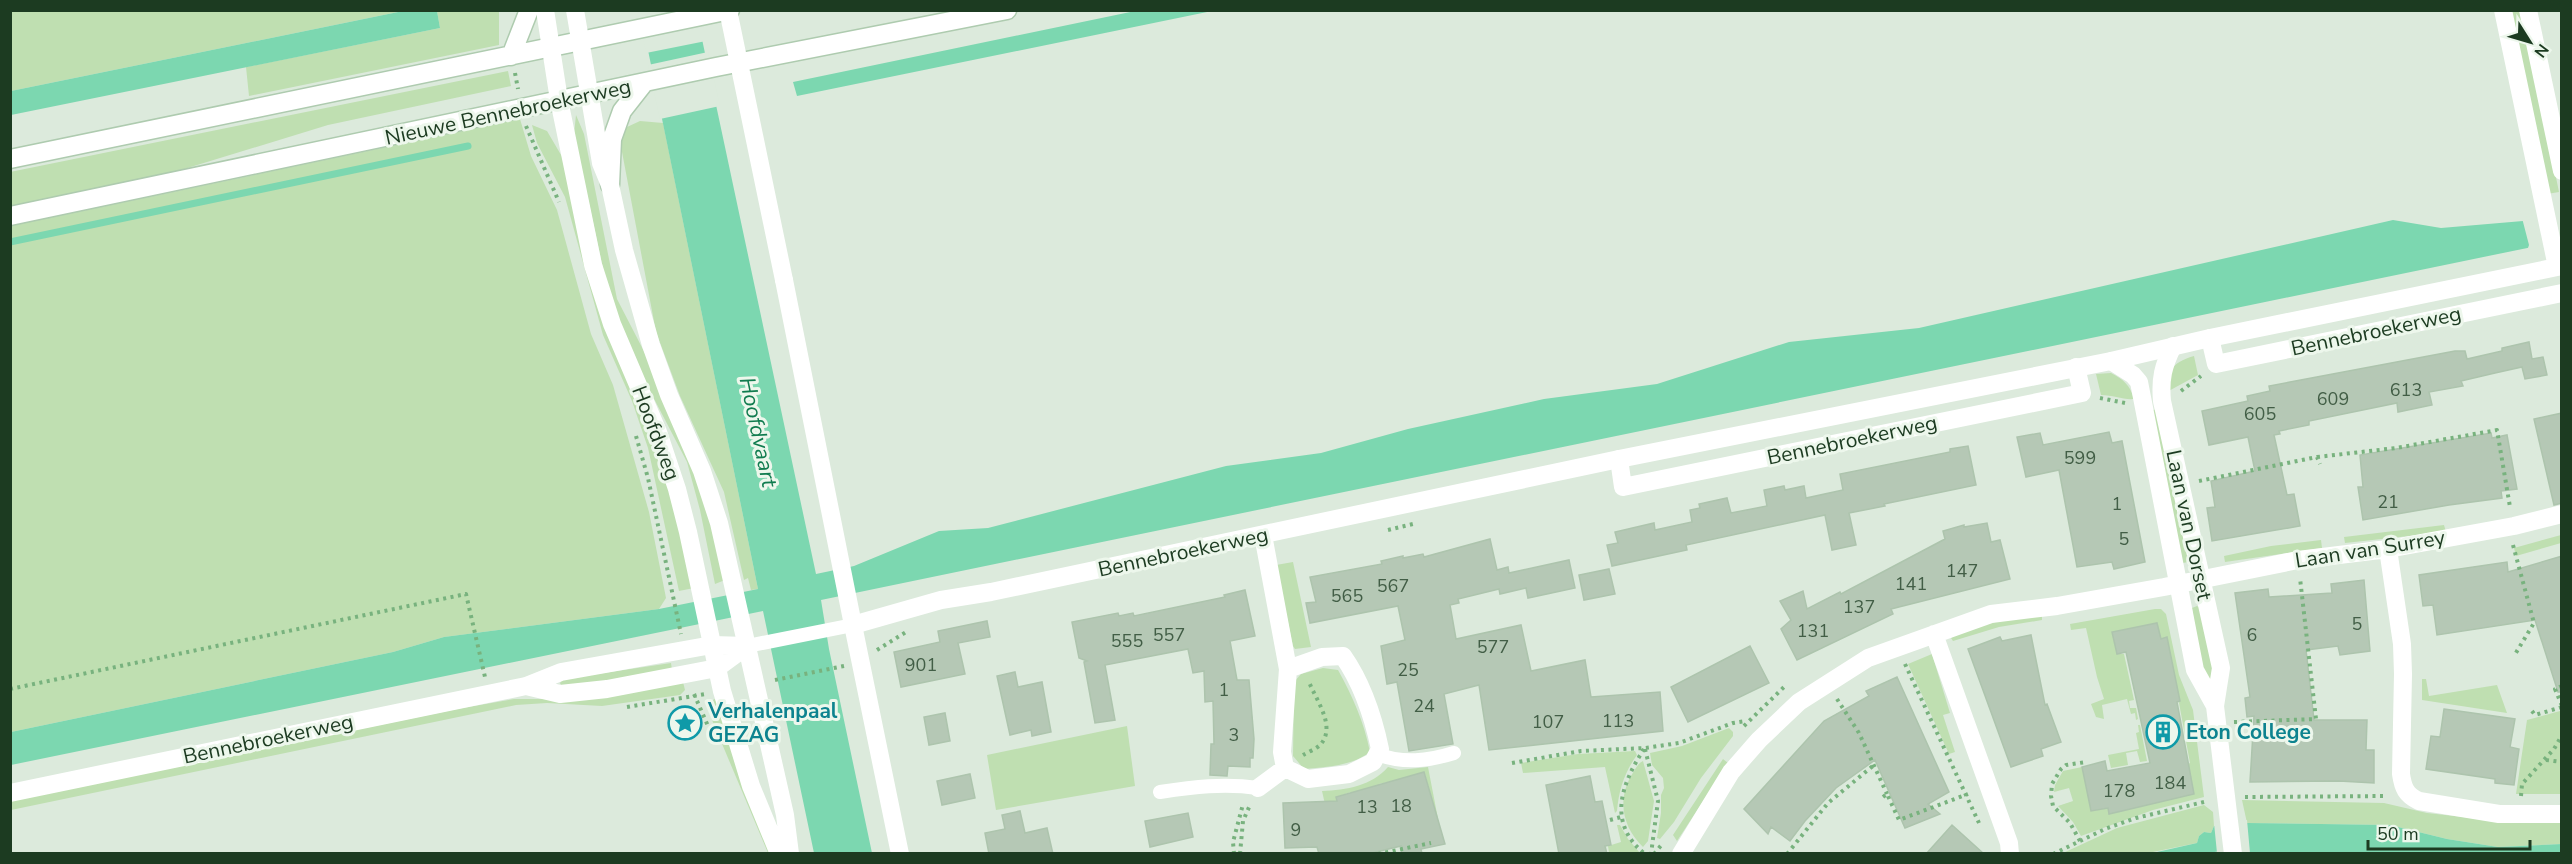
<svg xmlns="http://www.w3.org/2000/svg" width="2572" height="864" viewBox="0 0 2572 864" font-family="'Nunito Sans',sans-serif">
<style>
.green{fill:#bfdfb1}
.water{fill:#7cd7b0}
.pier{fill:#dceadc}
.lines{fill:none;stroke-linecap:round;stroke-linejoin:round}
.stream{stroke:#7cd7b0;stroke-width:7}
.building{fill:#b5c8b5;stroke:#adc4ad;stroke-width:1.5}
.secondary-casing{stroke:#aecbaf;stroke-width:21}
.path{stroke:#78b27e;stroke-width:4;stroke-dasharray:3 4.5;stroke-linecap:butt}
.service{stroke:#fff;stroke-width:14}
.minor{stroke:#fff;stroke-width:18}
.tertiary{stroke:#fff;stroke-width:18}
.secondary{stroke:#fff;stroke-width:18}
.minor-bridge{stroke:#fff;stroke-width:18}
.labels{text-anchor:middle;stroke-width:6;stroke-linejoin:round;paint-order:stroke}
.number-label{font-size:18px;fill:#425e46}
.street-label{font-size:21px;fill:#1c3b21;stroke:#edf7ec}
.culture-label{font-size:21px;font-weight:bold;fill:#0d838f;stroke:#edf7ec;text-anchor:start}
.water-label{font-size:22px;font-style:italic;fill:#117c4f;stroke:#edf7ec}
</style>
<rect width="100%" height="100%" fill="#dceadc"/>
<path class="green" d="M10,11H403L11,91Z
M437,11H499V45L249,96L246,67L440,28Z
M2509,11H2522L2559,192L2547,194Z
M508,71L511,86L328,125L109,192L11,213L10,172Z
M576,115L584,134L617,299L649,361L695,464L725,580L715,584L700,510L687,462L639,370L609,296L574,134Z
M520,119L531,156L557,210L591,334L613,385L649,512L666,598L659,609L444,637L393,652L11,732L10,226Z
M640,121L663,123L758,589L751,590L748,578L744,580L724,492L680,396L656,332L619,136L627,127Z
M532,125L547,131L564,160L657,445L694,588L679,591L648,448L632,401L603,335L565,197L537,143Z
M2194,356L2198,375L2165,393C2169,371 2170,363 2194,356Z
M2111,373C2124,380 2130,385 2134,399C2123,400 2113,395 2101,395L2096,374Z
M2157,409L2193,561L2178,564L2149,411Z
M2444,525L2446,532L2345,543L2344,537Z
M2561,535V543L2516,556L2514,548Z
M2321,540L2322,548L2225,562L2224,556L2271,546Z
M1293,562L1311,647L1295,649L1293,646L1276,565Z
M2197,606L2203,610L2214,661L2213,685L2201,668L2192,608Z
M2155,609H2161L2166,614L2179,675L2193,710L2204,797L2153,810L2081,836L2073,822L2058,806L2073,801L2069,788L2054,792L2055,785L2063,771L2082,767L2092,811L2108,808L2109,814L2190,763L2167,637L2161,639L2157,623L2112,632L2117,654H2124L2134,700L2129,701L2130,708H2136L2138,719L2136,720L2135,713L2131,714L2127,699L2102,705L2104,719L2096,717L2091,704L2104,699L2097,677L2086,628L2071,630L2070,624Z
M2042,612V620L1999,627L1953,641L1951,638L1963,629Z
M1932,654L1950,713L1943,715L1955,752L1949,754L1908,664Z
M671,663L672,670L633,679L562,687L560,683L563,679Z
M1323,668L1338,670C1353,697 1364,722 1370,752C1352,766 1326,767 1304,769L1293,756L1294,682L1301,674Z
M2422,679H2426L2429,696L2497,685L2507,713L2422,700Z
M683,682L685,690L680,695L602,706L547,703L516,705L11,810V801L457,709L514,699H554Z
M715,699L722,716L772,853H768L712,720L706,703Z
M2560,711L2561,794H2516L2527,720Z
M2138,725H2140L2147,761L2140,762L2137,751L2126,753L2128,765L2111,768L2108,755L2139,749L2136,733L2139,732Z
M1127,726L1135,786L996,810L987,755Z
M1729,728L1733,732V736L1701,778L1674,822L1660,839L1657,838L1661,813V795L1664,788L1663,778L1652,765L1650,753L1682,746Z
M1635,751L1637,755C1624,773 1619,790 1617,811L1615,813L1605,767L1523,773L1521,763L1578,754Z
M1723,759L1728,763L1677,841L1673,835Z
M1643,761L1654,801L1648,841L1643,847C1623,828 1617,801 1631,776C1635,770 1637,764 1643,761Z
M1388,767L1399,770L1428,767L1439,824L1403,831L1402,824L1436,813L1425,774L1379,784V787L1353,795L1351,792L1336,797L1340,810L1336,853L1322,791C1347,790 1371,786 1388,767Z
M2242,800L2384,803L2427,813L2499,821H2561V844L2498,847L2447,839L2390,825L2247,823Z
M2204,805L2213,812L2214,826L2211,833L2204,832L2199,836L2197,843L2148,853L2061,854L2117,828Z
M1617,825H1620L1628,839L1640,853H1609L1608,846L1621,842Z"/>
<path class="water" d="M1140,10L1212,11L797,96L793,82Z
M403,11H437L440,28L11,115V91Z
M640,11H696L816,574L854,566L939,531L988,528L1226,466L1321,453L1408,429L1544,399L1657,384L1789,342L1919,328L2393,220L2441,228L2523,221L2561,212V241L821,600L829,649L872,853H814L763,611L11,765V732L393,652L444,637L659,609L758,589Z
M2247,823L2390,825L2447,839L2498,847L2562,844L2561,854L2251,853L2234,849L2208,853L2148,854L2197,843L2199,836L2204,832L2211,833L2214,826Z"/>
<path class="pier" d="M637,10H700L706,41L646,53Z
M708,52L720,106L660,119L648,65Z
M2562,209V244L2527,251L2529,245L2522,218Z
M2247,820L2250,853H2217L2214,823Z"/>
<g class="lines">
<path class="stream" d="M10,242L468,146"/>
</g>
<path class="building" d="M2529,342L2532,359L2543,357L2547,375L2525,379L2522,367L2495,373L2461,381L2463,386L2429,392L2432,405L2398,412L2397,403L2309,421V425L2279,431L2280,434L2274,435L2287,495L2294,494L2300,526L2212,541L2207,508L2215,507L2211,481L2255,471L2248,437L2209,445L2202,411L2248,401L2247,396L2270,391L2269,386L2455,351H2465L2467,359L2502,351V348Z
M2562,413V503L2554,505L2534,419Z
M2109,432L2112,443L2122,441L2145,562L2114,569L2112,562L2077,567L2059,470L2026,477L2017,437L2040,433L2043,445Z
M2491,433L2492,438L2507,435L2517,489L2501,491L2502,498L2449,505L2363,520L2358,487H2363L2360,455Z
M1968,446L1976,485L1884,504L1885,506L1849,513L1856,545L1832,550L1825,515L1686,545L1687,550L1612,566L1607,545L1618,543L1615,532L1654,523L1655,530L1692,522L1690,510L1700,508L1699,504L1727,498L1731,513L1767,506L1764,490L1784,486L1785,490L1804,486L1806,498L1843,490L1840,474L1950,452V449Z
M1987,523L1991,542L2000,540L2010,579L1891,609L1893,614L1797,660L1781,629L1791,620L1780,601L1803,591L1807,609L1840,592L1841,594L1945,539L1943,531L1964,525V527Z
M1490,539L1497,570L1508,567L1509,573L1569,560L1575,588L1528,598L1526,588L1500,594L1499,589L1458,599L1459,603L1450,605L1456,639L1521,625L1531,671L1585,660L1591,697L1660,692L1663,731L1489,750L1479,685L1444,694L1453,744L1409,751L1397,682L1387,684L1381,646L1405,640L1398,606L1310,623L1306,603L1316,602L1310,577L1382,564L1381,561L1403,556V558L1423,554L1424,557Z
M2562,556V692H2558L2535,620L2437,635L2433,605L2423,606L2419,575L2507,562L2508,572Z
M1609,569L1615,594L1584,600L1579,575Z
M2364,580L2370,651L2340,655L2338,646L2306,650L2314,720H2367L2366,750H2374V783L2339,781L2250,782L2254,716L2247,717L2245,698L2250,697L2235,593L2268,589L2269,597L2332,593L2331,584Z
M1245,590L1255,636L1230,641L1237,680H1249L1254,739L1253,758H1250V767L1228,766L1227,776L1210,775L1211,744H1214L1213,701L1205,702L1204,671L1193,673L1188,649L1105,665L1115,720L1095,723L1084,662L1087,661L1079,658L1072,622L1118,613L1119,616L1133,613L1134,616L1225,597L1224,595Z
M987,621L990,637L958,643L965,674L901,687L894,652L940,642L938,631Z
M2157,623L2161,639L2167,637L2180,701L2177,702L2194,794L2109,814L2108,808L2091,811L2082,767L2105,761L2107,771L2150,763L2126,652L2117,654L2112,632Z
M2031,635L2045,705L2047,704L2061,742L2041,749L2043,756L2011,767L1968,649L2000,637L2002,641Z
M1750,646L1769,683L1688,722L1671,687Z
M1015,672L1018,687L1042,682L1051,732L1032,736L1031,730L1010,735L997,676Z
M1897,677L1949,792L1928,804L1940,814L1905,828L1875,760L1836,788L1805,821L1790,841L1771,827L1768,834L1744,809L1824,721L1869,696L1866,691Z
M2444,709L2515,719L2510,747L2519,749L2514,785L2495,783V779L2426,769L2431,736L2440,737Z
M945,713L950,741L929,745L924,717Z
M1424,772L1445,844L1421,849L1422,854H1402L1401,846L1368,854H1319L1317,847L1285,848L1283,803L1337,801L1336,797Z
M970,774L975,798L942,805L937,781Z
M1590,776L1595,802L1602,801L1611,845L1605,846L1607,854H1559L1546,785Z
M1020,811L1025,833L1047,828L1053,854H989L985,833L1005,829L1002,815Z
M1188,813L1193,837L1150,847L1145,821Z
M1952,825L1984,854H1926Z"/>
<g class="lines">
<g class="secondary-casing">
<path id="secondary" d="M511,56L529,10
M10,159L730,10
M610,185L612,139L622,111L644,83
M10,216L716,67L1007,10"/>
</g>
<path class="path" d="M515,73L518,89
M526,126L559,202
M2181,391L2201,376
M2100,398L2125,403
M636,436L648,478L681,634
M2317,457L2396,448L2497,430L2510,507
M2199,481L2317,457L2320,464
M1388,530L1413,524
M2513,545L2534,623L2514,656
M877,650L906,632
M1905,664L1979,823
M775,680L844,666
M2562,686L2555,689L2562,706
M10,689L466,594L485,677
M694,694L715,742
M1837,699L1859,733L1887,794
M627,707L706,694
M2532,711L2535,715L2562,707
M2234,722L2316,719L2300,578
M1744,726L1784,687
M1644,749C1622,783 1606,823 1645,854
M1645,749L1658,801L1651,854
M1303,755C1308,752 1316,749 1320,745C1337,727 1316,700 1309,682
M2546,760L2562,762
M1512,763L1581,751L1645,748L1679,743L1733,723L1746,721
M2521,796L2522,784L2554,749L2562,735
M1883,797L1887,794L1899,820L1968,794
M2245,797L2387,796
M1610,820L1621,817
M2080,841L2070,823L2053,806L2051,796L2052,784L2061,769L2066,765L2086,762
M1234,854L1233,842L1243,804
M1240,854L1243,821L1250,805
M1378,854L1431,843
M1654,854L1663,843
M1787,854L1828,803L1874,765
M2053,854L2105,829L2136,818L2208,801"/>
<path class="service" d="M747,646L853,625
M1377,754C1403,764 1428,761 1454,753
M1160,792C1193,787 1224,783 1258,788"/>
<path class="minor" d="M784,280L853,625
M2210,338L2216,364L2562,293
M2173,346C2163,366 2160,379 2162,401L2221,668L2215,706L2233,854
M2111,361L2133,375L2139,382L2195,670L2215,706
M1619,459L1623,487L2082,393L2076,367
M1263,535L1288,669L1282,752L1285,768L1308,779L1349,774L1373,762L1380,749C1373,716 1362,683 1343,656L1322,657L1288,669
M2388,549L2402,644L2403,674L2401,774C2403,788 2406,795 2419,801L2499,814H2562
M1934,634L2009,843L2010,854
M526,686L560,694L607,689L717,668L747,646
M1258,788L1285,768
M10,793L526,686L561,672L684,650L712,645L747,646
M1681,854L1731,772L1759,740L1799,702L1868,658L1991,614L2057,606L2164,587L2298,560L2388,549L2514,526L2562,514"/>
<path class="tertiary" d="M545,10L559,100L593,265L612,324L658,432L677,489L688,532L722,691L751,786L779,854
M575,10L601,163L610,185L624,250L651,345L669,395L702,471L719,523L785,815L790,854
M2503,10L2557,267
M2528,10L2562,171
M900,854L853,625L941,600L991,592L1619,459L2111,361L2210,338L2562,266"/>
<use href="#secondary" class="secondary"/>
<path class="minor-bridge" d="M728,10L784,280"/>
</g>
<defs>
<g id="sight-ring" transform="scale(1.725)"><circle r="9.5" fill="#edf7ec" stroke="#0f9aa8" stroke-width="1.5"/><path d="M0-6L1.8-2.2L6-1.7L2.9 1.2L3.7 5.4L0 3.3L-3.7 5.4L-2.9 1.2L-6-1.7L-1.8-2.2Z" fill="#0f9aa8"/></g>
<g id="building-ring" transform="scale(1.725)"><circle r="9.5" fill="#edf7ec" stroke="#0f9aa8" stroke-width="1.5"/><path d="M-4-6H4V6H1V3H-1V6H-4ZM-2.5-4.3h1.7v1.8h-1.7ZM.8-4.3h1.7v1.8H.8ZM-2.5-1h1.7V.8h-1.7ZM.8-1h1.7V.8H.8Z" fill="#0f9aa8"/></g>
</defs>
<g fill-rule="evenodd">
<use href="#sight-ring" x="685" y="723"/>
<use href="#building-ring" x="2163" y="732"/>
</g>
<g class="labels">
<g class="number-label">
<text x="2406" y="396">613</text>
<text x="2333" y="405">609</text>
<text x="2260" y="420">605</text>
<text x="2080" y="464">599</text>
<text x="2388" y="508">21</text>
<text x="2117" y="510">1</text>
<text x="2124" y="545">5</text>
<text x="1962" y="577">147</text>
<text x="1911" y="590">141</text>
<text x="1393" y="592">567</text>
<text x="1347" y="602">565</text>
<text x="1859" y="613">137</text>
<text x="2357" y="630">5</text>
<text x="1813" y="637">131</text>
<text x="1169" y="641">557</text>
<text x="2252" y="641">6</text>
<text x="1127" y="647">555</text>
<text x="1493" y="653">577</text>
<text x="921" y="671">901</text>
<text x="1408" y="676">25</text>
<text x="1224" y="696">1</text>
<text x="1424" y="712">24</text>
<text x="1618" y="727">113</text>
<text x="1548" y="728">107</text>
<text x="1234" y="741">3</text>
<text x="2170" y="789">184</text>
<text x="2119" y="797">178</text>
<text x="1401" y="812">18</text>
<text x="1367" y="813">13</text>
<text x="1296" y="836">9</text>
</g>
<g class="street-label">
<text transform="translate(508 112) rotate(-12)" y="7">Nieuwe Bennebroekerweg</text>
<text transform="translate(2376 331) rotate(-12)" y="7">Bennebroekerweg</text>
<text transform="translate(656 433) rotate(69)" y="7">Hoofdweg</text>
<text transform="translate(1852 440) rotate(-12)" y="7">Bennebroekerweg</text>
<text transform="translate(2189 525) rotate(78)" y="7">Laan van Dorset</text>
<text transform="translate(2370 549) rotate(-9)" y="7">Laan van Surrey</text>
<text transform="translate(1183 552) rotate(-12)" y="7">Bennebroekerweg</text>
<text transform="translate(268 739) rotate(-12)" y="7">Bennebroekerweg</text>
</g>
<g class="culture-label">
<text x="708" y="718">Verhalenpaal<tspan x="708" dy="24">GEZAG</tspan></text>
<text x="2186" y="739">Eton College</text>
</g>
<g class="water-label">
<text transform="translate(759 432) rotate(78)" y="8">Hoofdvaart</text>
</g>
</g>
<rect width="2572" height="864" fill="none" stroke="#1c3b21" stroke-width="24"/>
<g transform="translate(2530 42) rotate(127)" stroke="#edf7ec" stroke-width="4.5" paint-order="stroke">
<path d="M0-4.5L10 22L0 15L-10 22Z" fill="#1c3b21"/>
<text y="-9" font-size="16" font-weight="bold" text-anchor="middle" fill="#1c3b21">N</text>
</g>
<path d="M2368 840v9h162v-9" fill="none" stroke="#1c3b21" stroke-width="3"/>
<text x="2377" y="840" font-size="18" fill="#1c3b21" stroke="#edf7ec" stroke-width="4.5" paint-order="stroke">50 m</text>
</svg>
